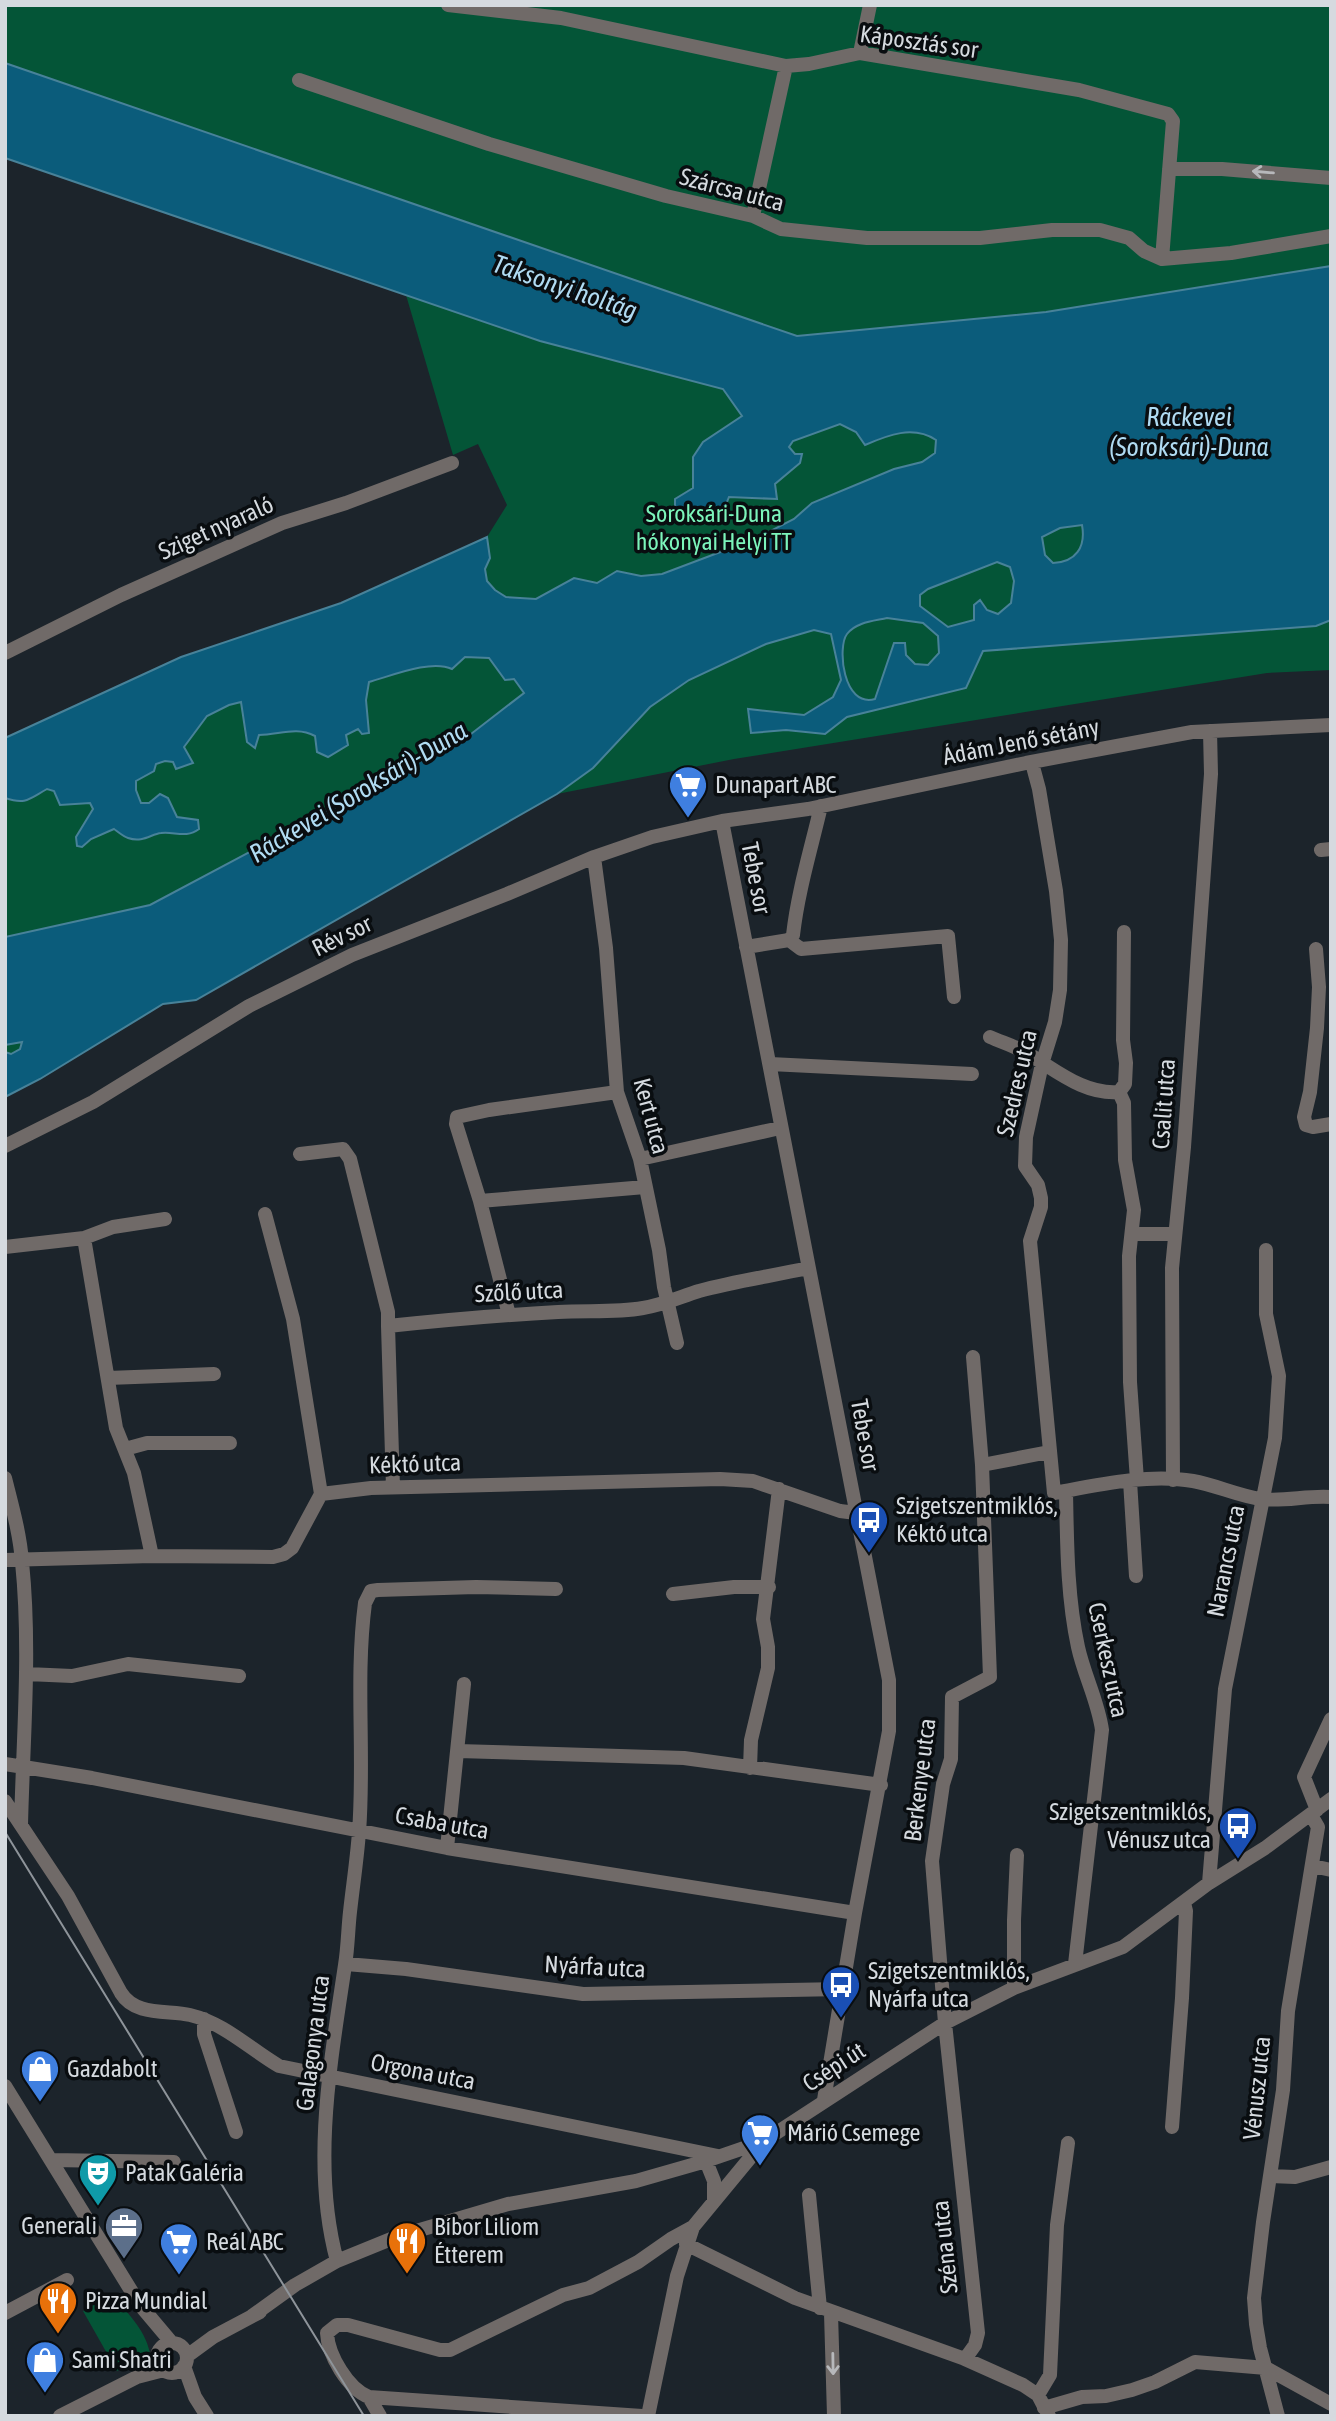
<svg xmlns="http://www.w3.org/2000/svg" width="1336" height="2421" viewBox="0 0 1336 2421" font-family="'Asap Condensed',sans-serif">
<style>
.green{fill:#045537}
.water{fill:#0b5c7b;stroke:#488299;stroke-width:2;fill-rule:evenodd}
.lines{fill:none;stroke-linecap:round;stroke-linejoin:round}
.minor{stroke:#706a68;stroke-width:14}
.tram{stroke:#8e949a;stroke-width:2}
.oneway{stroke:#b7b8bb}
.labels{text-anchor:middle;stroke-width:7;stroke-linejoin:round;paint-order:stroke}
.street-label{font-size:24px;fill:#d5dadf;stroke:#090d10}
.park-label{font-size:24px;fill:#7cf5bb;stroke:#090d10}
.poi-label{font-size:24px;fill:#d5dadf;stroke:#090d10;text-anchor:start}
.water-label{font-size:26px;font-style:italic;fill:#b0dbf2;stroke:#090d10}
</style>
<rect width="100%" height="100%" fill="#1c242b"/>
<path class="green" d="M5,5H1331V670L1267,673L734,759L557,794L196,1000L163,1004L40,1079L5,1097V738L181,657L341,603L487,537L507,505L478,444L453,455L406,295L5,158Z
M114,2293C127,2316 144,2326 150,2353L117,2371L83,2311Z"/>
<path class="water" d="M5,63L797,336L1046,312L1331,266V620L1316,626L983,651L966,688L847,717L825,734L786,730L751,733L748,709L804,715L833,697L841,680L831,634L814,630L766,644L689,680L650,707L593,768L557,794L196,1000L163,1004L40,1079L5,1097V1052L11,1054L20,1049L22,1042L5,1045V937L150,905L471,734L524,693L514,679L505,680L489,658L465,657L452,669C431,659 391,676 369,682L366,700L369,733L362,734L358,729L346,735L348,745L328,757L317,752L315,736C296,726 279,735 259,735L255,748L247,742L241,702L229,705L207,716L184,747L193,763L176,769L173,762L165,761L156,764L154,771L136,781V790L141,803H149L160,794L168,798L177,817L198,820L199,829C186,839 174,831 161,833C151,834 143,843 128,838C124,837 118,832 114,829L91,839L82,847L77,846L76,837L93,809L90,803L60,805L54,791L47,789C29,799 26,805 5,798V738L181,657L341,603L487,537L490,558L485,569L487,581L495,590L506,597L536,599L574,578L597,583L617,571L641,576L662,574L723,551L759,537L794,519L812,503L894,469L922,462L935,453L936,440C913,425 888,435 865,445L856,432L840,424L793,441L789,447L795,454H802L800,463L775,484L777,499L729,497L723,512L704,519L697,514L675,507V499L693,488V457L703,442L742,416L723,389L540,341L5,158ZM1082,525C1086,547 1076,562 1053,563L1045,555L1042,537L1060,528ZM997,562L1010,567L1014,581L1011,603L998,614L987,610L980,600L974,605V620L948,627L920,606V595L928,589ZM887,618L923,623L938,636L939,653L928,665L915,664L906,655L905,643H894L875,699C843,708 837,647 847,634C856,622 874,621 887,618Z"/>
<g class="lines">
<path class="minor" d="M448,5L561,18L786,66L809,64L860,53L1079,90L1168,114L1173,121L1162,259
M860,53L870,5
M299,80L489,144L666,196L753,216L781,229L867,238H980L1052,230H1100L1129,238L1144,251L1162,259
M1169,169H1222L1331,178
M753,216L786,66
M1162,259L1231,253L1331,236
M5,653L121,595L282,523L346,503L452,463
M1032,763L1039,789L1056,891L1061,940L1060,990L1055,1022L1042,1064L1026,1137L1025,1166L1038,1185L1041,1198V1207L1030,1241L1054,1493C1097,1485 1149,1473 1193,1481C1216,1485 1238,1496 1261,1499C1284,1502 1308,1495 1331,1497
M722,821L889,1680V1731L855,1913L824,2100
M1321,850L1331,849
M594,857L606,948L617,1092L640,1159L659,1250L664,1287L677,1343
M1124,932L1123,1040L1126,1063L1125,1084L1119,1092L1124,1103L1125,1160L1134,1210L1129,1256L1130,1382L1137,1480
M789,940L801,949L948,936L954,997
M746,947L789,940L793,935C798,891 811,849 821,806
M1316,949L1319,987L1317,1028L1310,1092L1304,1117L1306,1125L1313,1127L1331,1124
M990,1037C1001,1042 1014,1046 1025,1052C1055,1069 1083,1095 1119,1092
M770,1064L972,1074
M5,1146L93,1102L249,1006L352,955L507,894L594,857L652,837L722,821L808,809L1026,763L1192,732L1331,725
M300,1154L343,1149L350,1159L388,1312V1326
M640,1159L780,1128
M480,1201L645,1187
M265,1214L293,1319L321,1494
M1133,1234H1175
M84,1238L113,1227L165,1219
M5,1247L84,1238L116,1428L134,1473L152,1556
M509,1315L480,1201L456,1124L457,1117L489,1110L617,1092
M973,1357L982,1465L990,1677L952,1697L951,1759L943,1784L932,1861L945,2023L978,2333L975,2345L965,2359L1023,2385L1038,2395L1049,2416
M108,1378L214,1374
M125,1449L147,1443H230
M982,1465L1049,1452
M5,1478C12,1506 20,1534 22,1562C31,1650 23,1738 21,1825
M1173,1480L1172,1268L1184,1147L1211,774L1210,731
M1130,1481L1136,1576
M393,1487L388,1326C445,1320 501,1315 558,1312C586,1310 615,1313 643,1308C663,1305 680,1297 699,1291C735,1281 772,1276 808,1268
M1066,1491C1067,1542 1067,1596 1078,1647C1084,1675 1098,1701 1102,1730L1075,1964
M5,1560L152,1556L273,1557L284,1554L292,1548L321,1494L371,1488L720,1479L753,1481L840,1511L856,1513
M673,1594L734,1587H769
M27,1674L72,1676L128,1664L239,1676
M458,1751L684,1758L881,1785
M5,1764L92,1778L447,1848L855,1913
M750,1768L751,1740L768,1668V1647L763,1619L779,1489
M5,1801L68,1896L121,1993C135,2016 167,2010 190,2015C224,2023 250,2049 279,2066L718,2156
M1317,1810L1304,1777L1331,1719
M447,1848L464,1684
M1313,1866L1331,1870
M1209,1883L1225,1689L1275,1438L1279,1376L1266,1314V1250
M346,1964L406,1969L583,1994L842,1989
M1014,1988V1920L1017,1855
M204,2019V2034L236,2132
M5,2086L140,2305L172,2343
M1172,2127L1182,1998L1186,1911L1184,1903
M52,2160L174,2162
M706,2161L714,2181V2201
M1270,2176L1295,2177L1331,2167
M809,2195L820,2308
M686,2244L795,2298L965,2359
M337,2261C311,2165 331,2060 345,1965C348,1947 348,1929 350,1912C353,1885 357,1859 359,1832C365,1756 355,1679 365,1603L371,1591L378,1590L476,1587L556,1589
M5,2313L67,2280
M831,2313L834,2416
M252,2316L295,2285L337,2261L396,2237L508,2204L636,2181L706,2161L764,2141L945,2023L1014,1988L1123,1947L1209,1883L1265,1848L1331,1799
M157 2358a15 15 0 1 1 30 0a15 15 0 1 1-30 0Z
M187,2356L213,2337L260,2312
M184,2366L195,2397L207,2416
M1038,2395L1050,2375L1057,2225L1068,2143
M369,2397L380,2416
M1044,2408L1082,2397L1106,2396L1132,2390L1155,2382L1195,2362L1266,2368L1331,2404
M60,2416L137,2377L164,2370
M642,2416L369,2397C348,2389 328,2355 327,2333L337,2325H348L440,2350H450L563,2295L589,2288L638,2262L671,2239L693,2227
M648,2416L677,2276L693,2227L764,2141
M1278,2416L1260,2348L1256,2324L1254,2298L1263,2222L1283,2090L1288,2011L1318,1827L1311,1815"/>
<path class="tram" d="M5,1832L364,2416"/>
</g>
<defs><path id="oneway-shaft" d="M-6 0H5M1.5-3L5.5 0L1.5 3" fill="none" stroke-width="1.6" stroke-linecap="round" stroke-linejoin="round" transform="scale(1.75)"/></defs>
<g class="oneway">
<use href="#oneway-shaft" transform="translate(1263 172) rotate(-175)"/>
<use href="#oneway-shaft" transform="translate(833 2364) rotate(89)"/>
</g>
<defs>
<g id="supermarket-pin" transform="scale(2.0125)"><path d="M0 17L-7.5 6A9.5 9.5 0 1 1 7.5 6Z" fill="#3f7fe0" stroke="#090d10"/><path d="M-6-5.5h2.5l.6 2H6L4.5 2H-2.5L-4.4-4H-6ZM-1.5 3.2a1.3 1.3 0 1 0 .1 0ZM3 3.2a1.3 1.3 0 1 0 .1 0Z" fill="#fff"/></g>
<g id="bus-pin" transform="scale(2.0125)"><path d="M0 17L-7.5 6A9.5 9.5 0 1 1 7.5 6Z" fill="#1a4fb4" stroke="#090d10"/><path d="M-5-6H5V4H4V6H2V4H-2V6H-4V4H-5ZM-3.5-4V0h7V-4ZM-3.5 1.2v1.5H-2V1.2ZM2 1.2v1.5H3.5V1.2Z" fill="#fff"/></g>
<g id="shop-pin" transform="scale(2.0125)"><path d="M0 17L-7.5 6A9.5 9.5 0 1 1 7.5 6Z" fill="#3f7fe0" stroke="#090d10"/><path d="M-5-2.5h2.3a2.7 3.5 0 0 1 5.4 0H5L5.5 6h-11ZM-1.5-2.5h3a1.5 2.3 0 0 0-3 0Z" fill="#fff"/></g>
<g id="theatre-pin" transform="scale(2.0125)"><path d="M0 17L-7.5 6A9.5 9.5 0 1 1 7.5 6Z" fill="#0f9aa8" stroke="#090d10"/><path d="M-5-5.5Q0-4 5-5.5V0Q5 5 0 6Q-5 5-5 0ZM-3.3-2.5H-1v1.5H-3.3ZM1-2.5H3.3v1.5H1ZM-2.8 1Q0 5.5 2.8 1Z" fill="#fff"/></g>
<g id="office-pin" transform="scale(2.0125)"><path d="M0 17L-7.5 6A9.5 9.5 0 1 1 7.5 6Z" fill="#5c6f8a" stroke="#090d10"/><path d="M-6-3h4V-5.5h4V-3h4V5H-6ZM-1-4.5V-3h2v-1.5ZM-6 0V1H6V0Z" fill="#fff"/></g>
<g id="restaurant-pin" transform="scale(2.0125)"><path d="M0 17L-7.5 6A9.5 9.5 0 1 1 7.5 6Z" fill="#e8710a" stroke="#090d10"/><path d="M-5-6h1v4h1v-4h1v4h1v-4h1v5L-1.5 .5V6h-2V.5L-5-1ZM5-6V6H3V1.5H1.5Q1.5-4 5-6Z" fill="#fff"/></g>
</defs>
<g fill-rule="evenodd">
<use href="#supermarket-pin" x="688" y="785"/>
<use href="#bus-pin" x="869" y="1520"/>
<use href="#bus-pin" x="1238" y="1826"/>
<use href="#bus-pin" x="841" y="1985"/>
<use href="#shop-pin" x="40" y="2069"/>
<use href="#supermarket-pin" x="760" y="2133"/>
<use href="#theatre-pin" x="98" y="2173"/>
<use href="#office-pin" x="124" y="2226"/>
<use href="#restaurant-pin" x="407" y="2241"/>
<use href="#supermarket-pin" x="179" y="2242"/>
<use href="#restaurant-pin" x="58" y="2301"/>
<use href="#shop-pin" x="45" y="2360"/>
</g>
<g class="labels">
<g class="street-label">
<text transform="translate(919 42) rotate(8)" y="8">Káposztás sor</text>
<text transform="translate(732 190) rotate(15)" y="8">Szárcsa utca</text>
<text transform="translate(216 528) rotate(-24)" y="8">Sziget nyaraló</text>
<text transform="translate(1021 742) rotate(-11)" y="8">Ádám Jenő sétány</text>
<text transform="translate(756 878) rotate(79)" y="8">Tebe sor</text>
<text transform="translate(342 936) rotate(-26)" y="8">Rév sor</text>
<text transform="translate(1017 1083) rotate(-77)" y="8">Szedres utca</text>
<text transform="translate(1164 1104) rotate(-86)" y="8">Csalit utca</text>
<text transform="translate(651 1116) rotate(75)" y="8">Kert utca</text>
<text transform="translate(519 1292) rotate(-3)" y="8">Szőlő utca</text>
<text transform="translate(865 1435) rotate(80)" y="8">Tebe sor</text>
<text transform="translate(415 1464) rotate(-2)" y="8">Kéktó utca</text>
<text transform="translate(1226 1561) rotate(-79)" y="8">Narancs utca</text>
<text transform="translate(1108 1660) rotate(78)" y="8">Cserkesz utca</text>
<text transform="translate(920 1780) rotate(-83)" y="8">Berkenye utca</text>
<text transform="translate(442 1823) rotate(10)" y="8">Csaba utca</text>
<text transform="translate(595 1967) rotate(3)" y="8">Nyárfa utca</text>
<text transform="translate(313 2043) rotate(-83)" y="8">Galagonya utca</text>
<text transform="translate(834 2067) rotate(-33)" y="8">Csépi út</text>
<text transform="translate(423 2072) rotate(11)" y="8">Orgona utca</text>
<text transform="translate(1257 2088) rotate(-84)" y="8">Vénusz utca</text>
<text transform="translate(945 2247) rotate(-96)" y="8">Széna utca</text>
</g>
<g class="park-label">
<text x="714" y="522">Soroksári-Duna<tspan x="714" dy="28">hókonyai Helyi TT</tspan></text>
</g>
<g class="poi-label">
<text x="715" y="793">Dunapart ABC</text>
<text x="896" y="1514">Szigetszentmiklós,<tspan x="896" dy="28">Kéktó utca</tspan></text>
<text x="1211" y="1820" text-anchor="end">Szigetszentmiklós,<tspan x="1211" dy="28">Vénusz utca</tspan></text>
<text x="868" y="1979">Szigetszentmiklós,<tspan x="868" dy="28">Nyárfa utca</tspan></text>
<text x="67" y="2077">Gazdabolt</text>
<text x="787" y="2141">Márió Csemege</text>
<text x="125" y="2181">Patak Galéria</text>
<text x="97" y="2234" text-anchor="end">Generali</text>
<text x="434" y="2235">Bíbor Liliom<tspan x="434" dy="28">Étterem</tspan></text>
<text x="206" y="2250">Reál ABC</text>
<text x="85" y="2309">Pizza Mundial</text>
<text x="72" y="2368">Sami Shatri</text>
</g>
<g class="water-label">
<text transform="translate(565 287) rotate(19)" y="9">Taksonyi holtág</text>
<text x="1189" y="426">Ráckevei<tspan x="1189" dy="30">(Soroksári)-Duna</tspan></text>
<text transform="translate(358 792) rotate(-31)" y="9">Ráckevei (Soroksári)-Duna</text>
</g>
</g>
<rect width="1336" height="2421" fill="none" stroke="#d5dadf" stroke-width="14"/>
</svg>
